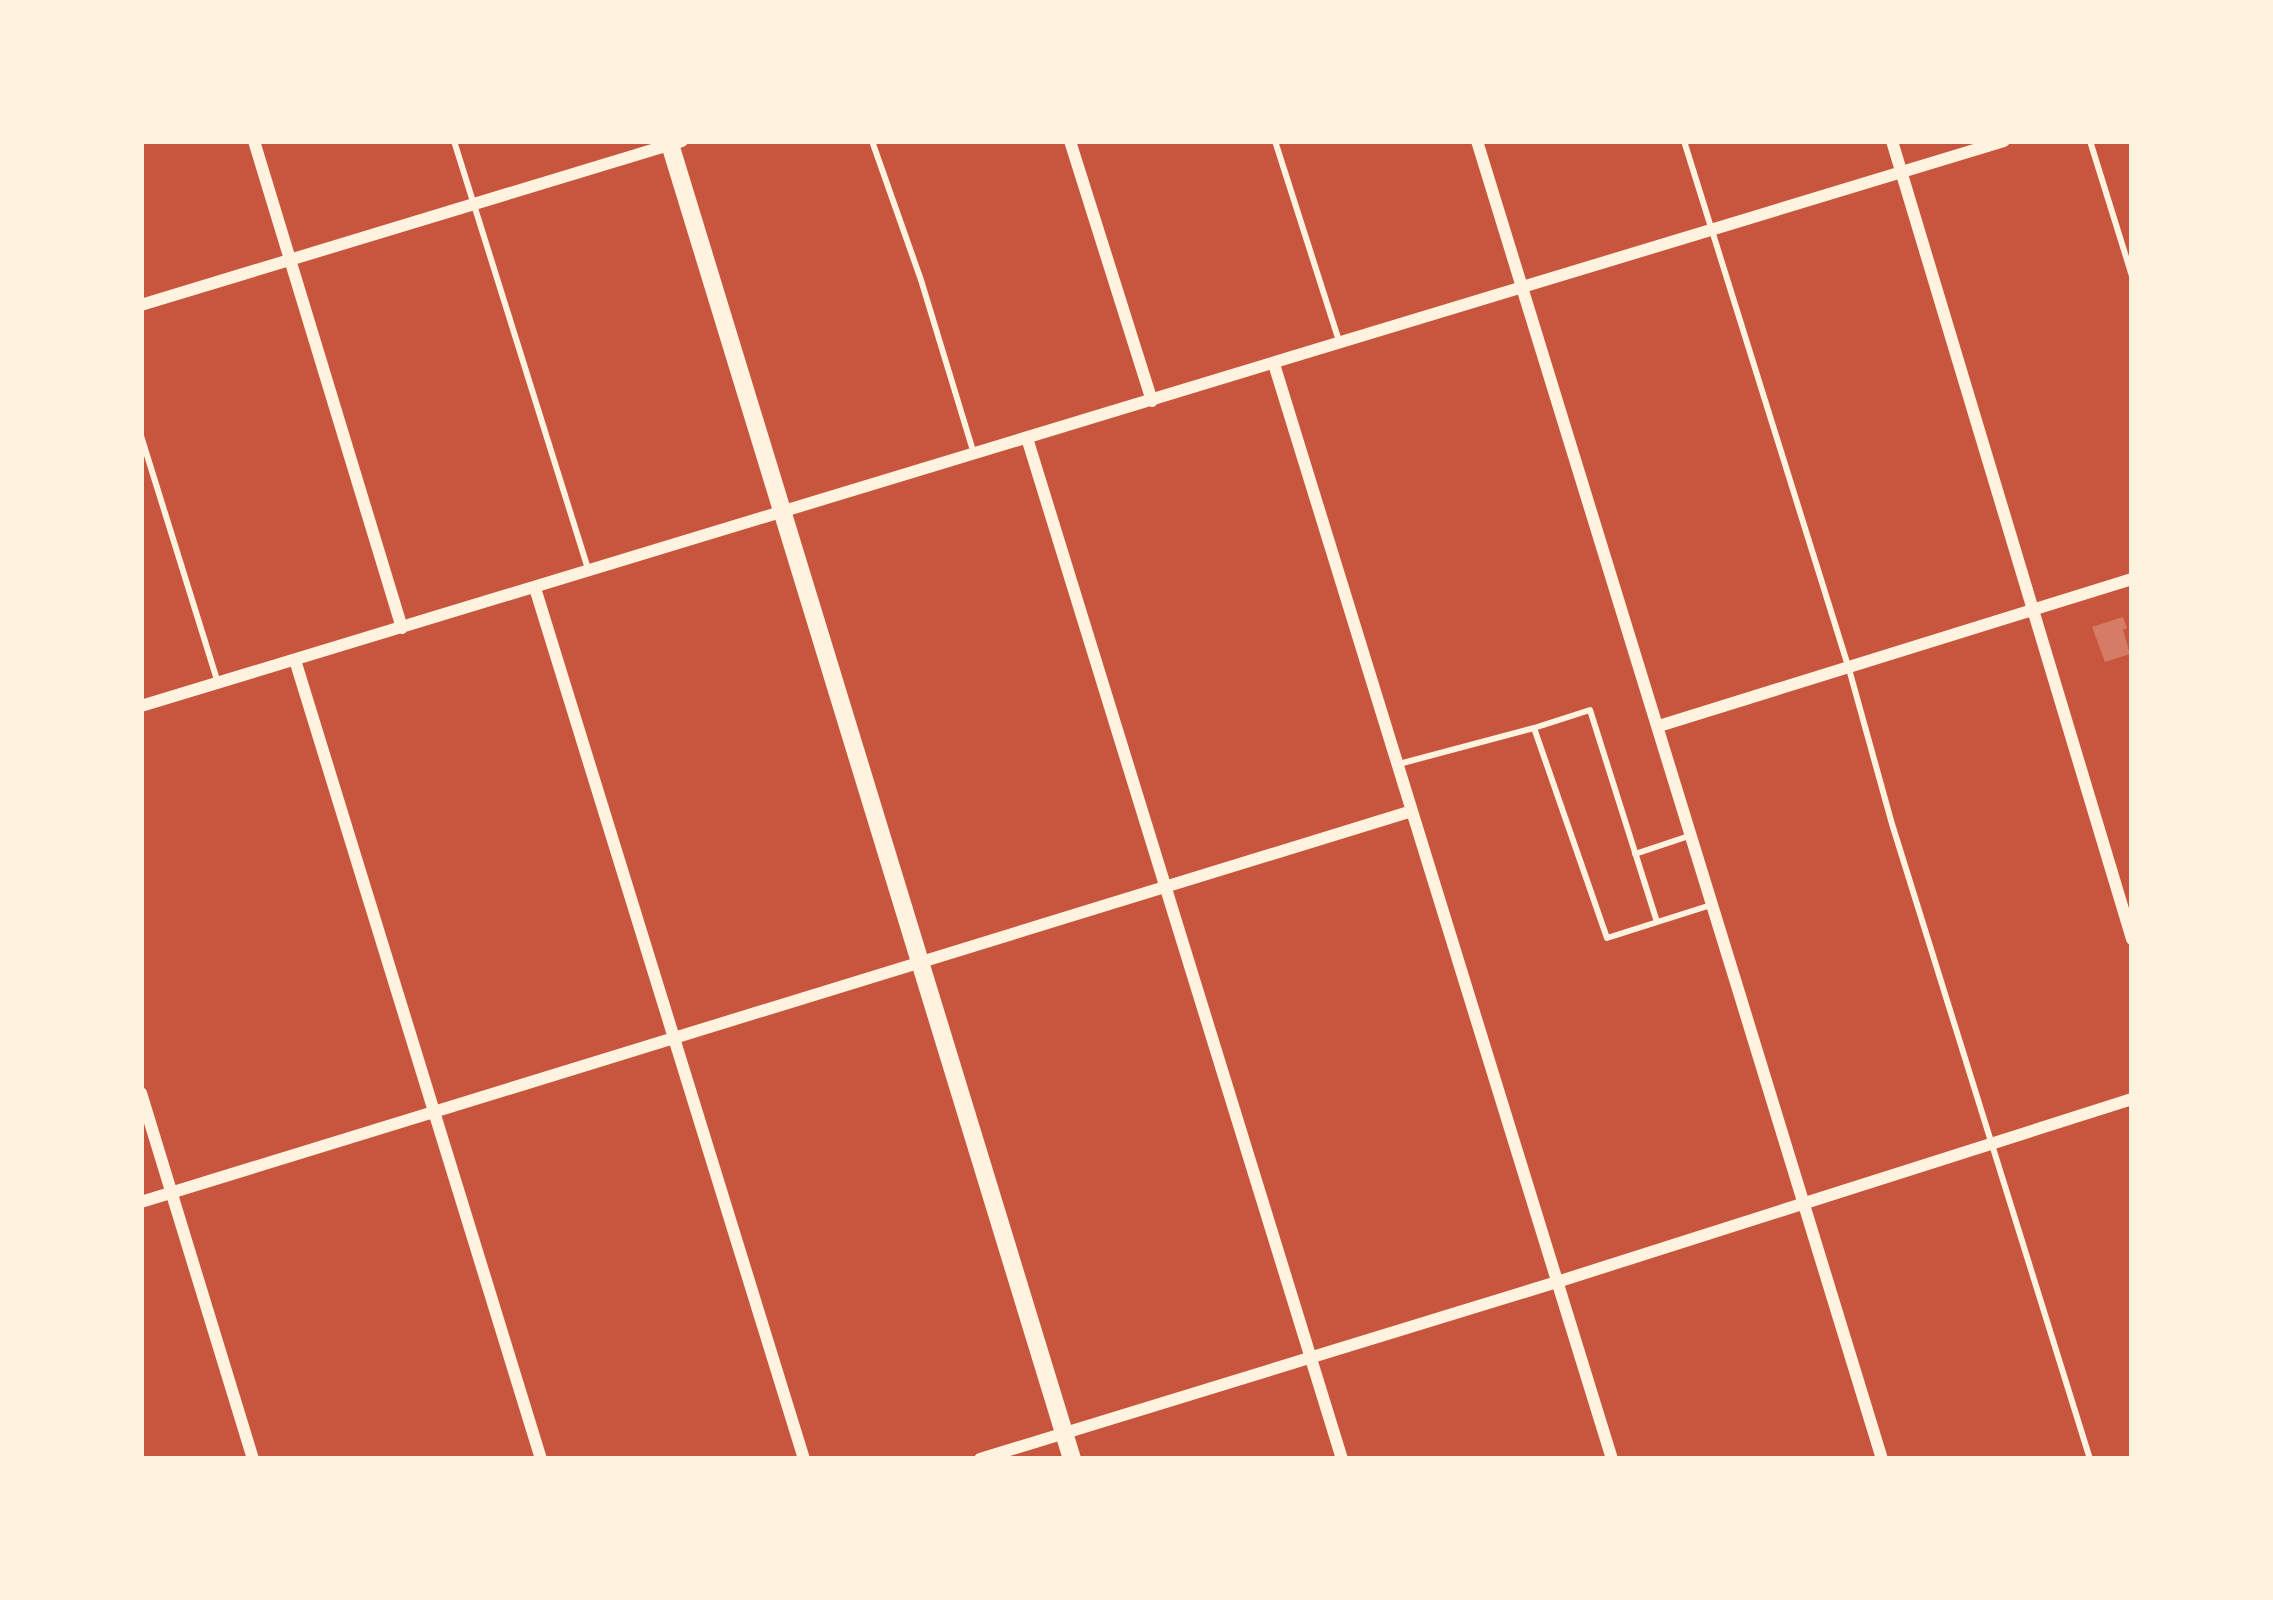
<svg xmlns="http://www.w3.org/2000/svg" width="2273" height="1600" viewBox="0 0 2273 1600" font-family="'IBM Plex Sans',sans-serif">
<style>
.building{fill:#d67c66}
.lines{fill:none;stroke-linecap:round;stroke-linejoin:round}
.service{stroke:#fff3e0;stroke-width:6}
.minor{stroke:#fff3e0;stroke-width:12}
.secondary{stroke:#fff3e0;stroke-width:18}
</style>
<rect width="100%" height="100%" fill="#c8553d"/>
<path class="building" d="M2123,617L2127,628L2123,630L2130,654L2105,662L2092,627Z"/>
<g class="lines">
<path class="service" d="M454,141L589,572
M872,141L921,280L974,454
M1275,141L1339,341
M1684,141L1849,669L1892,824L2090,1459
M2090,141L2132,276
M141,436L218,683
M1399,764L1534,728
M1635,854L1689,836
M1657,922L1590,710L1534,728L1607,938L1711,905"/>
<path class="minor" d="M254,141L402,628
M1070,141L1152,401
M1477,141C1615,579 1746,1020 1882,1459
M1892,141L2132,939
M141,305L682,141
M1274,364L1612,1459
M1027,438L1342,1459
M535,588L804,1459
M295,660L541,1459
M141,706C764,523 1383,328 2004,141
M1659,726L2132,579
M141,1093L253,1459
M141,1202L1412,811
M980,1459L1557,1282L2132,1099"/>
<path class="secondary" d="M669,141L1072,1459"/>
</g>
<rect width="2273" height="1600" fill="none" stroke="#fff3e0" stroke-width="288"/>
</svg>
